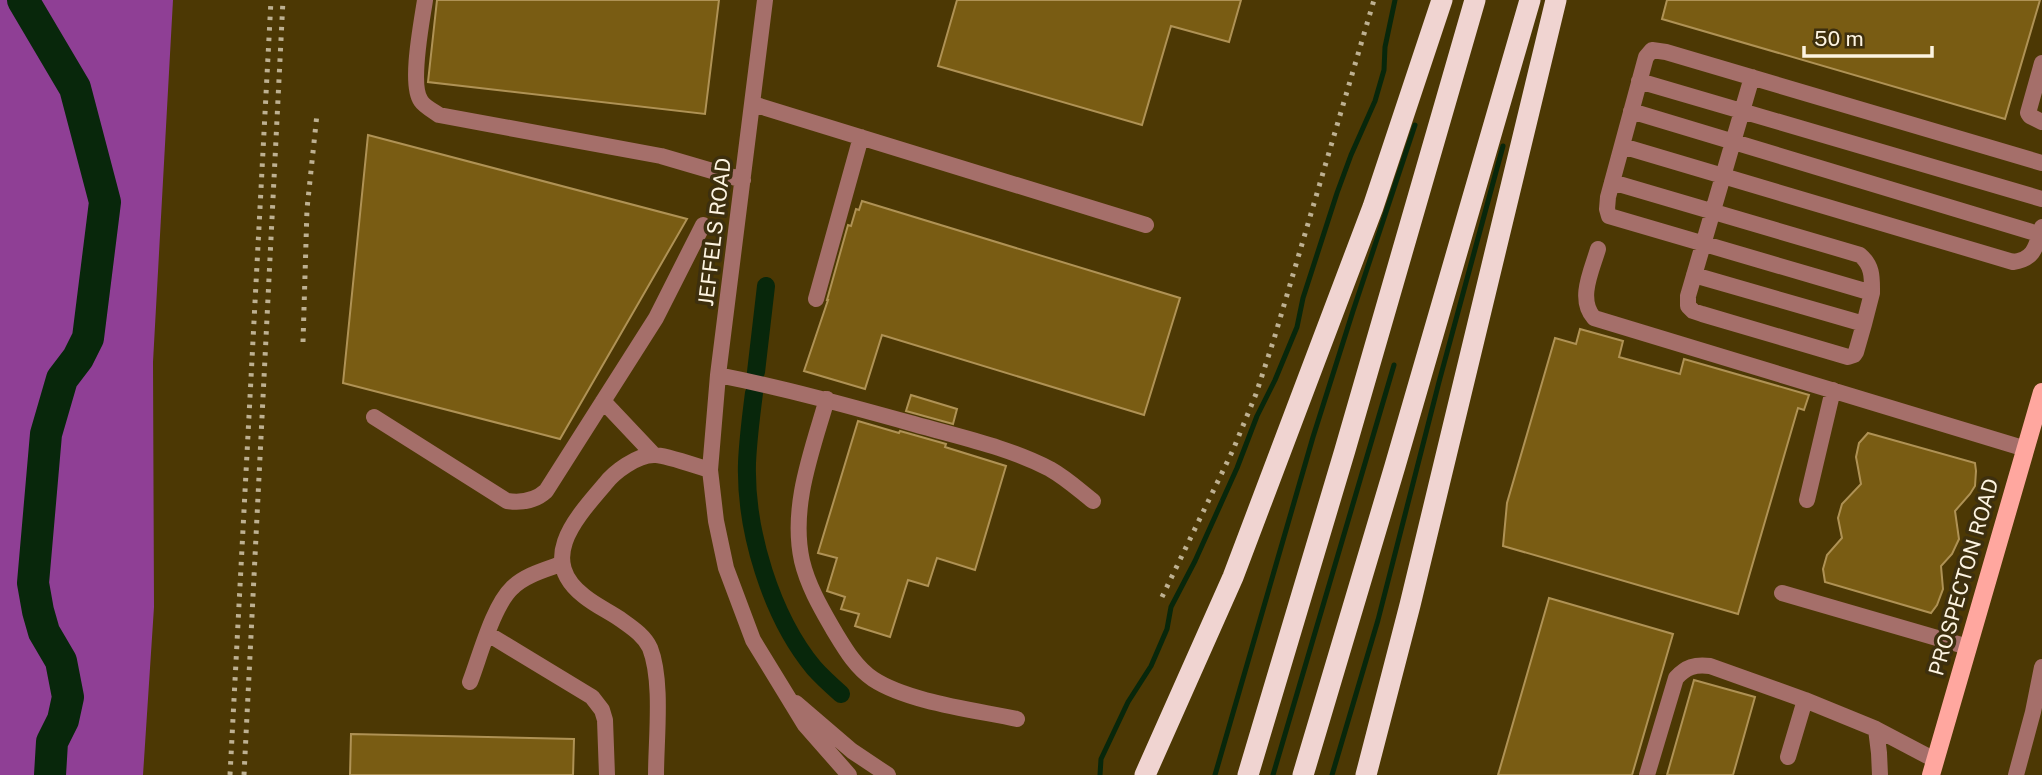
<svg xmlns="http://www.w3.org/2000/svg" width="2042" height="775" viewBox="0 0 2042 775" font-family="'Public Sans',sans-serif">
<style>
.forest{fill:#8f3f95}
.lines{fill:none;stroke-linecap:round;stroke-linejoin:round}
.stream{stroke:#08270b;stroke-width:5}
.canal{stroke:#08270b;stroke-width:18}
.river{stroke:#08270b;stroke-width:32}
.building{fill:#795c13;stroke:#af9255;stroke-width:2}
.minor{stroke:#a56f6a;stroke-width:16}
.major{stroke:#ffa79f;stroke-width:18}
.highway{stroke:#f0d4d1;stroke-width:21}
.rail{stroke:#beb192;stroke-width:5;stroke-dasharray:3.5 7;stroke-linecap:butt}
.labels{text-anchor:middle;stroke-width:7;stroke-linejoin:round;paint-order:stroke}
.street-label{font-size:21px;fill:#fdf4e1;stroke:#3d2f0e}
</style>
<rect width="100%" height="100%" fill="#4c3804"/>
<path class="forest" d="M0,0H173L153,362L154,607L143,775H0Z"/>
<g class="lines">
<path class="stream" d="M1100,775L1101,759L1128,702L1151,666L1167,629L1171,607L1195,561L1237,468L1257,416L1275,380L1297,327L1303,298L1337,193L1351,155L1375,101L1384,70L1385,47L1395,0
M1215,775L1313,437L1353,311L1415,125
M1273,775L1394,365
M1332,775L1378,620L1439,382L1503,146"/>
<path class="canal" d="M756,372L766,286
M754,393C751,416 748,440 747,463C745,530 771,616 814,668C822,677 832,686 841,694"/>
<path class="river" d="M23,0L75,88L105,202L88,338L78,358L62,379L46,434L33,583L38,611L44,632L61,661L68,697L63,720L52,742L50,775"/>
</g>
<path class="building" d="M437,0H719L705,114L428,82Z
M957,0H1241L1229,42L1171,26L1142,125L938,66Z
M1667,0H2040L2005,119L1662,19Z
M368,135L687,219L560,439L343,383Z
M862,201L1180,298L1144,415L882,335L865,389L804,371L828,300H827L848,225L851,226L856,209L859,210Z
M1580,329L1623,341L1619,357L1680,374L1684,359L1809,395L1804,410L1798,408L1738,614L1503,546L1507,503L1555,338L1576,344Z
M911,395L957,409L953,424L906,411Z
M858,421L899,433L900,431L946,444L945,447L1006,466L975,570L937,558L928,586L908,580L890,637L855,626L859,614L841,609L845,597L827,591L837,558L818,553Z
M1868,433L1975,463L1976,471L1975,486L1970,494L1955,511L1959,539L1952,554L1941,566L1943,589L1937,605L1931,613L1825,582L1823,569L1827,555L1842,538L1838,518L1842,504L1861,484L1856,457L1859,443Z
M1549,598L1673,634L1632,775H1498Z
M1694,680L1755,697L1733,775H1667Z
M351,734L574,739L573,775H350Z"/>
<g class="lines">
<path class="minor" d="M425,0C422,21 409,85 421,101C424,106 433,111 439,115L661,156L743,180
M765,0L718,375L710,470L716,521L726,568L753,640L805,725L849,775
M2042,63L2028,113L2030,116L2042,122
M1752,77L1688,296V306L1693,311L1702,314L1848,357L1854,355L1856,352L1864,324
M1639,81L2042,199
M753,104L1146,225
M1631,111L2042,235
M1622,146L2013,262C2035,259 2036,246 2042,227
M1612,182L1860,255C1873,266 1872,278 1872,293
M1598,249C1592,270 1577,299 1594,318L2026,449
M1694,275L1864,324L1872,293L1609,216L1607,209L1608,197L1643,68L1646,57L1652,50L1666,52L2042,163
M816,299L861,137
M718,375C784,388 849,406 914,424C959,437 1008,447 1050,469C1066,478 1079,490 1093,501
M827,399C812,451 790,507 802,561C808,586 821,608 833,629C844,647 855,667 873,679C908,702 975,710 1017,719
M603,401L654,455
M374,417L507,501C521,503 535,501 546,491L656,318L703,225
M1807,500L1833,390
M1782,593L1968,647
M488,634L592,697L602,710L605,720L607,775
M470,682C480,656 493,606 512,588C525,575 545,570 561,564
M796,703L852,751L888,775
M1876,729L1879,753L1880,775
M1788,757L1805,700
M656,775C656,739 663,681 650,648C644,635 631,627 620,619C608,611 595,605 584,596C537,559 576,518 605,484C614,472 637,455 654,455C663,454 699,467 710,470
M1647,775L1676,678C1686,667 1695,664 1710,666L1805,700L1876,729L1935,760
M2016,775L2033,712L2042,667"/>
<path class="major" d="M1931,775L2042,392"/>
<path class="highway" d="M1145,775L1233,577L1373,207L1442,0
M1248,775L1345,450L1475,0
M1303,775L1395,466L1530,0
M1366,775L1410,605L1556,0"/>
<path class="rail" d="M303,342L307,209L317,114
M1162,597L1233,450L1256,394L1274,339L1374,0
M230,775L271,0
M244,775L283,0"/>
</g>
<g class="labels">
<g class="street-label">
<text transform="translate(715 232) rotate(-83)" y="7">JEFFELS ROAD</text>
<text transform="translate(1964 577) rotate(-74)" y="7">PROSPECTON ROAD</text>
</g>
</g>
<path d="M1804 46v10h128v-10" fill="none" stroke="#fdf4e1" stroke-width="3.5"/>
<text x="1814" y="46" font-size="21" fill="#fdf4e1" stroke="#3d2f0e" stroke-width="5" paint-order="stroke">50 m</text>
</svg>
